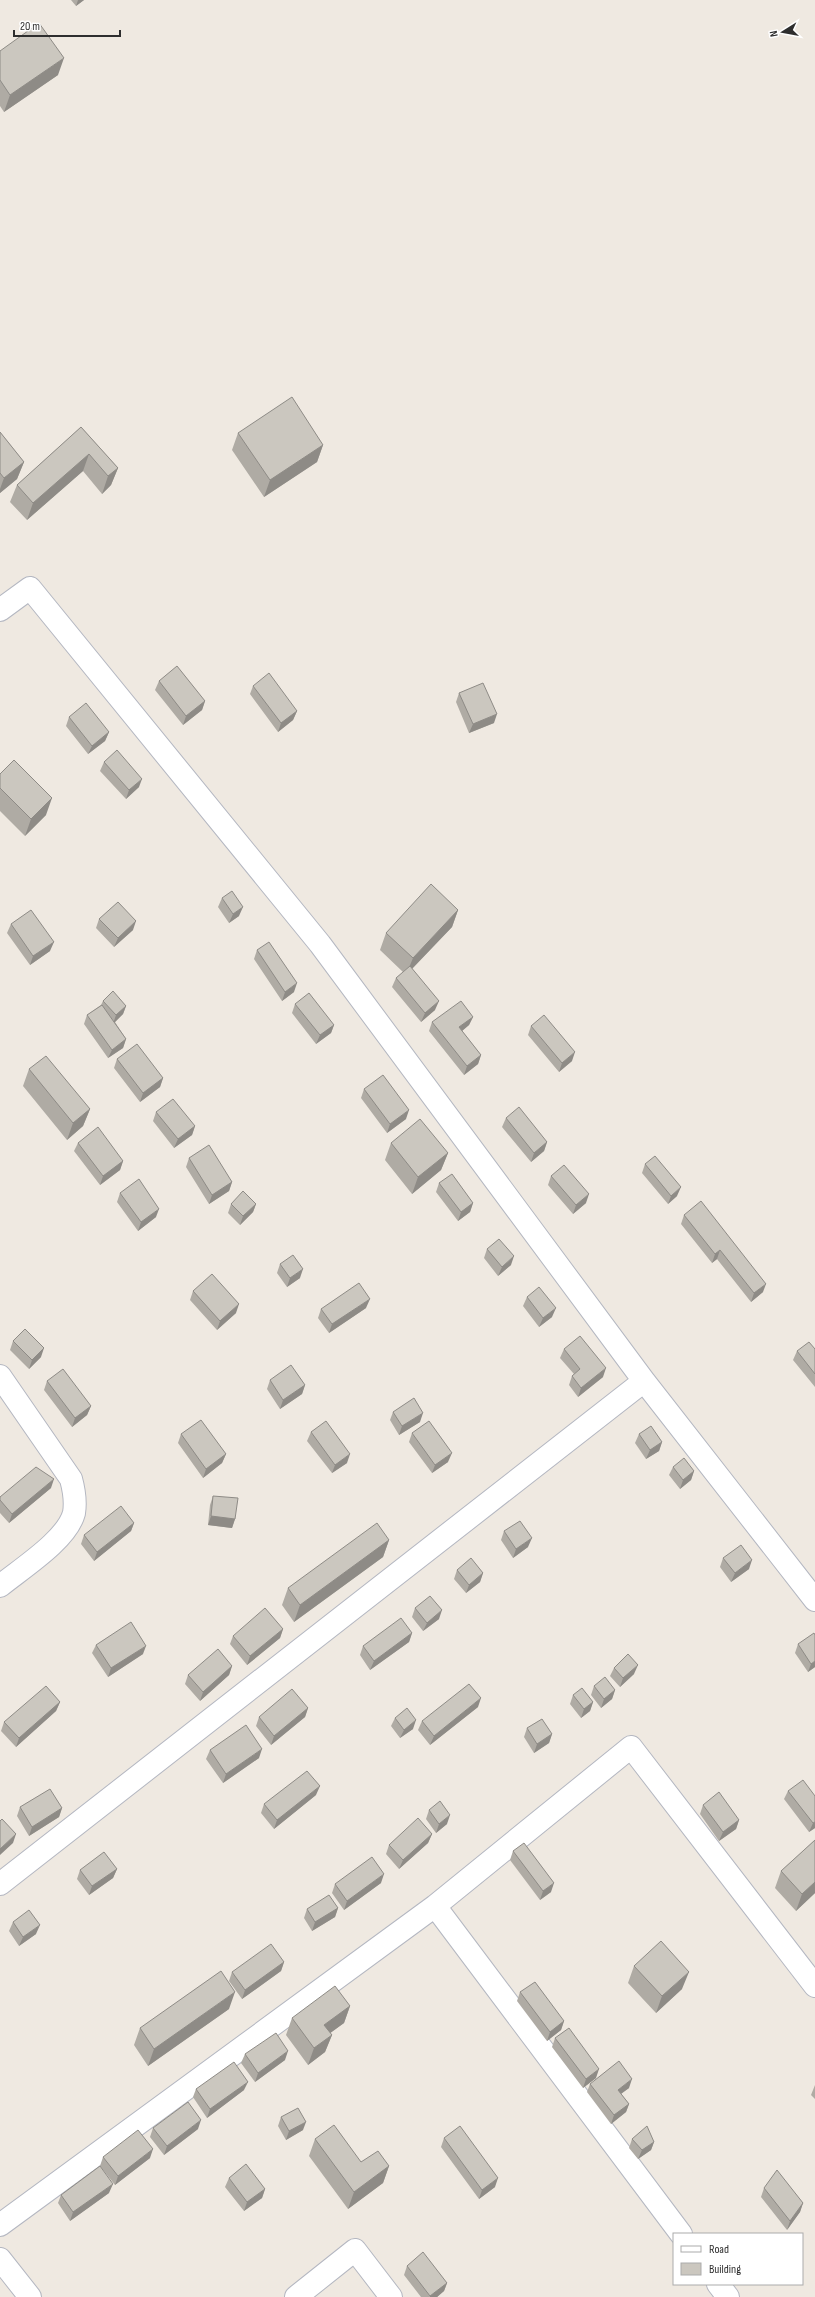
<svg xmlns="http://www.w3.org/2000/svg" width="815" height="2297" viewBox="0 0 815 2297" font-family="'Sofia Sans Condensed',sans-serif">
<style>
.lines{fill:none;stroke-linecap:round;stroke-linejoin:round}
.minor-casing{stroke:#b4b7c1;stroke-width:24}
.minor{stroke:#fff;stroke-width:22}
.wall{fill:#afaba4}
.shaded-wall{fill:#8e8b86}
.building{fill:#cbc7bf;stroke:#8e8b86}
</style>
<rect width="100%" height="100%" fill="#efe9e1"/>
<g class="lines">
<g class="minor-casing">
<path id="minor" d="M0,610L30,588L320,944L644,1381L815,1600
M0,1376L71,1479C74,1490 76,1501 74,1513C67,1540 22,1568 0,1586
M0,1884L644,1381
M435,1906L681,2234
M0,2225L435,1906L631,1747L815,1986
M0,2259L30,2297
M718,2284L728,2297
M296,2297L355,2250L391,2297"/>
</g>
<use href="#minor" class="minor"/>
</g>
<path class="wall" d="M71,0H84L76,6Z
M0,51L58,75L4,112L0,106Z
M81,427L118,468L111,485L102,494L83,471L27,520L10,502L17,485Z
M0,432L24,462L17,479L0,493Z
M238,433L323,445L317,462L264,497L232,450Z
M159,681L205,701L202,710L183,725L155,690Z
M253,686L297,711L293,720L278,732L250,694Z
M459,693L494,723L469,733L456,702Z
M69,717L109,732L105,741L88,754L66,726Z
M104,762L139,787L126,799L100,771Z
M0,774L46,815L25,836L0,811Z
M222,898L239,916L229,923L218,907Z
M458,910L452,927L412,969L435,1010L421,1022L392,987L396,978L403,972L380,950L386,933Z
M99,919L133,930L114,947L96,928Z
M11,924L50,951L30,965L7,933Z
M257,950L294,992L282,1001L254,959Z
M103,1001L126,1006L123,1014L115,1022L126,1039L123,1048L108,1058L84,1024L87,1015L101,1005Z
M295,1004L334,1025L331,1033L316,1044L292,1013Z
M473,1017L469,1025L462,1031L481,1055L478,1064L464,1075L429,1031L432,1022Z
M531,1026L572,1061L559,1072L528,1035Z
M117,1059L163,1078L160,1087L140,1102L114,1068Z
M29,1069L90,1109L83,1126L67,1140L23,1086Z
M364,1089L406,1119L387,1133L361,1098Z
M156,1112L195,1126L192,1135L174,1148L153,1121Z
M506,1118L547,1142L544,1151L531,1162L502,1127Z
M78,1143L123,1161L120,1170L100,1185L74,1151Z
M391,1143L448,1153L441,1170L412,1194L385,1160Z
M189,1158L232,1182L229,1191L209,1204L186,1167Z
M645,1164L677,1196L668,1204L642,1173Z
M551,1176L586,1203L573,1214L548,1185Z
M439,1183L473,1203L470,1212L458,1221L436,1192Z
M120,1193L156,1217L138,1231L117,1202Z
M231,1204H256L253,1212L240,1225L228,1213Z
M684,1215L763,1292L751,1302L717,1259L712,1263L681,1224Z
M487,1249L511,1265L498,1276L484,1258Z
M280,1264L300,1278L287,1287L277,1273Z
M193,1291L236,1313L217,1330L190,1300Z
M527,1297L552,1317L539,1327L523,1306Z
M366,1308L329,1333L318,1318L321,1309Z
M13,1341L41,1357L29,1369L10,1350Z
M564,1349L603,1377L578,1397L569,1385L572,1376L574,1374L560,1358Z
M815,1349V1387L793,1360L797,1351Z
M270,1380L305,1385L302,1394L280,1409L267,1389Z
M47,1381L91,1406L87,1415L72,1427L44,1390Z
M393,1412L420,1422L399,1435L390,1420Z
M311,1432L347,1463L332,1473L307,1441Z
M412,1433L448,1462L432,1473L409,1442Z
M181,1434L226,1454L222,1463L203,1478L178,1443Z
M639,1434L662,1442L659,1451L646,1459L635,1443Z
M673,1467L694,1471L691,1480L680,1489L669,1475Z
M51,1488L9,1523L0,1513V1497Z
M213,1496L235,1519L232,1528L208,1525L210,1505Z
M134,1523L131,1531L94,1561L81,1544L84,1535Z
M504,1531L528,1547L513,1558L501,1540Z
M389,1540L383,1557L294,1622L282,1605L288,1588Z
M723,1558L749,1569L731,1582L720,1567Z
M457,1570L483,1573L480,1582L466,1593L454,1579Z
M415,1608L439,1619L423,1631L412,1617Z
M283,1629L280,1638L247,1665L230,1644L233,1636Z
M412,1633L409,1642L370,1670L360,1655L363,1646Z
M798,1644L815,1667L808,1672L795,1653Z
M96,1645L143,1654L108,1677L92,1653Z
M232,1666L229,1675L200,1701L185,1684L188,1675Z
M614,1668L634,1674L620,1687L610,1676Z
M594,1686L615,1690L612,1699L601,1708L591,1695Z
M573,1695L593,1702L590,1711L581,1718L570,1704Z
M60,1702L56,1711L16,1747L1,1731L4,1722Z
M478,1707L430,1745L418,1730L422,1721Z
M308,1708L305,1717L271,1745L256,1726L259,1717Z
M395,1718L413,1729L400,1738L391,1726Z
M527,1728L552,1734L549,1743L534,1753L524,1737Z
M210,1750L259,1758L223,1783L206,1759Z
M788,1791L815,1796V1828L809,1832L784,1799Z
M316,1795L274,1829L261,1813L264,1804Z
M703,1805L739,1820L736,1829L719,1841L700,1814Z
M20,1807L62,1808L59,1817L29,1836L17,1816Z
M429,1810L447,1824L436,1833L426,1819Z
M432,1834L428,1843L399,1869L386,1854L389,1845Z
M815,1840V1893L796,1911L775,1888L781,1871Z
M513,1851L551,1892L540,1900L510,1860Z
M117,1869L113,1878L89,1895L77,1879L80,1870Z
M381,1883L344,1910L332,1893L335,1884Z
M338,1908L335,1917L312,1931L304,1918L307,1909Z
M13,1922L36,1934L19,1946L9,1931Z
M284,1962L281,1971L242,1999L229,1981L232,1972Z
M634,1966L682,1989L656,2013L628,1983Z
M520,1992L564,2021L561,2030L547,2041L517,2001Z
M350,2006L344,2023L330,2033L332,2035L325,2052L308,2065L286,2035L292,2018Z
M229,2009L148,2066L134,2045L140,2028Z
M555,2038L596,2078L583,2088L552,2047Z
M245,2054L285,2060L255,2082L241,2063Z
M590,2084L629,2088L621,2094L629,2104L626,2112L611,2124L587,2092Z
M815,2085V2099L811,2095Z
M196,2089L244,2090L207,2118L193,2097Z
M281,2117L303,2130L286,2140L278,2126Z
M153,2128L198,2129L164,2155L150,2137Z
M444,2138L495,2187L479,2199L441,2147Z
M315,2139L361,2162L389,2166L383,2183L348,2209L309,2156Z
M632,2139L654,2142L651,2150L638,2159L629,2148Z
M103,2157L150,2158L115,2185L100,2166Z
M229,2178L265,2189L262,2198L244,2211L225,2187Z
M764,2188L803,2203L800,2212L787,2230L761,2197Z
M109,2193L70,2221L58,2203L61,2195Z
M407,2266L447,2283L444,2291L437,2297H421L404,2275Z"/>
<path class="shaded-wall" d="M78,0H84L76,6Z
M64,58L58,75L4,112L10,95Z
M323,445L317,462L264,497L270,480Z
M89,454L83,471L27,520L33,503Z
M24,462L17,479L0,493V489L4,478Z
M118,468L111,485L102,494L108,476Z
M205,701L202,710L183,725L186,716Z
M297,711L293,720L278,732L281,723Z
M497,714L494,723L469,733L473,724Z
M109,732L105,741L88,754L92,746Z
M142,779L139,787L126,799L129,790Z
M52,798L46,815L25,836L31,819Z
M243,907L239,916L229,923L233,914Z
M458,910L452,927L406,975L413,958Z
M136,921L133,930L114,947L118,938Z
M54,942L50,951L30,965L33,956Z
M297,983L294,992L282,1001L285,992Z
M439,1001L435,1010L421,1022L425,1013Z
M126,1006L123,1014L113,1024L116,1015Z
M473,1017L469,1025L456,1036L459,1027Z
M334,1025L331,1033L316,1044L320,1035Z
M126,1039L123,1048L108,1058L112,1050Z
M575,1052L572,1061L559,1072L562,1063Z
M481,1055L478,1064L464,1075L467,1066Z
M163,1078L160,1087L140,1102L143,1093Z
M90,1109L83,1126L67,1140L73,1123Z
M409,1110L406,1119L387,1133L390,1124Z
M195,1126L192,1135L174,1148L178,1139Z
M547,1142L544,1151L531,1162L534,1153Z
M448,1153L441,1170L412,1194L418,1177Z
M123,1161L120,1170L100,1185L103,1176Z
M232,1182L229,1191L209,1204L212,1195Z
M681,1187L677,1196L668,1204L671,1196Z
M589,1194L586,1203L573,1214L576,1205Z
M473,1203L470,1212L458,1221L461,1212Z
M256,1204L253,1212L240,1225L243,1216Z
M159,1209L156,1217L138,1231L141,1222Z
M720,1250L717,1259L712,1263L715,1254Z
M514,1256L511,1265L498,1276L502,1267Z
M303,1269L300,1278L287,1287L290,1278Z
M766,1284L763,1292L751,1302L754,1293Z
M370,1299L366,1308L329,1333L332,1324Z
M239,1304L236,1313L217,1330L220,1321Z
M556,1308L552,1317L539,1327L543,1318Z
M44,1348L41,1357L29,1369L32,1360Z
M606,1368L603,1377L578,1397L581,1388Z
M305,1385L302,1394L280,1409L283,1400Z
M91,1406L87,1415L72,1427L75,1418Z
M423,1413L420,1422L399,1435L402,1426Z
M662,1442L659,1451L646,1459L650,1450Z
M452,1453L448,1462L432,1473L435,1465Z
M226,1454L222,1463L203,1478L206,1469Z
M350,1454L347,1463L332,1473L335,1465Z
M694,1471L691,1480L680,1489L683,1480Z
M54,1479L51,1488L9,1523L12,1514Z
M211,1516L235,1519L232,1528L208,1525Z
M134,1523L131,1531L94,1561L97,1552Z
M532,1538L528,1547L513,1558L516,1549Z
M389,1540L383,1557L294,1622L300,1605Z
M752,1560L749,1569L731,1582L735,1573Z
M483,1573L480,1582L466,1593L469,1585Z
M442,1610L439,1619L423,1631L427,1623Z
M283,1629L280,1638L247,1665L250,1656Z
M412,1633L409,1642L370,1670L374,1661Z
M146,1646L143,1654L108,1677L111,1668Z
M815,1661V1667L808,1672L811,1664Z
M638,1665L634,1674L620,1687L623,1678Z
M232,1666L229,1675L200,1701L203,1692Z
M615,1690L612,1699L601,1708L604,1699Z
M481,1698L478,1707L430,1745L434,1736Z
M60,1702L56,1711L16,1747L19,1738Z
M593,1702L590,1711L581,1718L584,1709Z
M308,1708L305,1717L271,1745L274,1736Z
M416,1720L413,1729L400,1738L404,1730Z
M552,1734L549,1743L534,1753L537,1744Z
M262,1749L259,1758L223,1783L226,1774Z
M320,1786L316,1795L274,1829L277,1820Z
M62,1808L59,1817L29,1836L32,1827Z
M450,1815L447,1824L436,1833L439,1824Z
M739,1820L736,1829L719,1841L723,1832Z
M815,1822V1828L809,1832L813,1823Z
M16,1834L13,1843L0,1855V1849Z
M432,1834L428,1843L399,1869L403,1860Z
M117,1869L113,1878L89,1895L92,1886Z
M384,1874L381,1883L344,1910L347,1901Z
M815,1882V1893L796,1911L802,1894Z
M554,1883L551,1892L540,1900L543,1891Z
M338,1908L335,1917L312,1931L315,1922Z
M40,1925L36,1934L19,1946L23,1937Z
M284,1962L281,1971L242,1999L245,1990Z
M689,1972L682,1989L656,2013L662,1996Z
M235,1992L229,2009L148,2066L154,2049Z
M350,2006L344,2023L318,2042L324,2025Z
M564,2021L561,2030L547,2041L550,2032Z
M332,2035L325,2052L308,2065L314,2048Z
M288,2051L285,2060L255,2082L258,2073Z
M599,2069L596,2078L583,2088L586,2079Z
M632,2079L629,2088L615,2098L618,2090Z
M248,2082L244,2090L207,2118L210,2109Z
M629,2104L626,2112L611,2124L614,2115Z
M201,2120L198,2129L164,2155L167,2146Z
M306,2122L303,2130L286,2140L289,2131Z
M654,2142L651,2150L638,2159L642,2150Z
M153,2149L150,2158L115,2185L118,2176Z
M389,2166L383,2183L348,2209L354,2192Z
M498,2178L495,2187L479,2199L482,2190Z
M113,2184L109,2193L70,2221L73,2212Z
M265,2189L262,2198L244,2211L247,2202Z
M803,2203L800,2212L787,2230L790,2221Z
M447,2283L444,2291L437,2297H430V2296Z"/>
<path class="building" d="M39,23L64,58L10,95L0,80V51Z
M292,397L323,445L270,480L238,433Z
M81,427L118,468L108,476L89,454L33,503L17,485Z
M0,432L24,462L4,478L0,473Z
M177,666L205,701L186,716L159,681Z
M269,673L297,711L281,723L253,686Z
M483,683L497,714L473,724L459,693Z
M86,703L109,732L92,746L69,717Z
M117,750L142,779L129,790L104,762Z
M14,760L52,798L31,819L0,788V774Z
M431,884L458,910L413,958L386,933Z
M232,891L243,907L233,914L222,898Z
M118,902L136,921L118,938L99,919Z
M31,910L54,942L33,956L11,924Z
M269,942L297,983L285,992L257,950Z
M410,966L439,1001L425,1013L396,978Z
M113,991L126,1006L116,1015L103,1001Z
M309,993L334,1025L320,1035L295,1004Z
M461,1001L473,1017L459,1027L481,1055L467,1066L432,1022Z
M102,1005L126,1039L112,1050L87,1015Z
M544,1015L575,1052L562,1063L531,1026Z
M137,1044L163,1078L143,1093L117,1059Z
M46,1056L90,1109L73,1123L29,1069Z
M383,1075L409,1110L390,1124L364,1089Z
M173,1099L195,1126L178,1139L156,1112Z
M519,1107L547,1142L534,1153L506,1118Z
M420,1119L448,1153L418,1177L391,1143Z
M98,1127L123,1161L103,1176L78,1143Z
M209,1145L232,1182L212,1195L189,1158Z
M655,1156L681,1187L671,1196L645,1164Z
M564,1165L589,1194L576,1205L551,1176Z
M452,1174L473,1203L461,1212L439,1183Z
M139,1179L159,1209L141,1222L120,1193Z
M243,1191L256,1204L243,1216L231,1204Z
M701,1201L766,1284L754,1293L720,1250L715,1254L684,1215Z
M499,1239L514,1256L502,1267L487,1249Z
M293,1255L303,1269L290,1278L280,1264Z
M212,1274L239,1304L220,1321L193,1291Z
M359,1283L370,1299L332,1324L321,1309Z
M539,1287L556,1308L543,1318L527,1297Z
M25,1329L44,1348L32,1360L13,1341Z
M580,1336L606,1368L581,1388L572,1376L580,1369L564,1349Z
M809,1342L815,1349V1374L797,1351Z
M291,1365L305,1385L283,1400L270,1380Z
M63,1369L91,1406L75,1418L47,1381Z
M414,1398L423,1413L402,1426L393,1412Z
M201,1420L226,1454L206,1469L181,1434Z
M326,1421L350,1454L335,1465L311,1432Z
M429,1421L452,1453L435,1465L412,1433Z
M651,1426L662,1442L650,1450L639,1434Z
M684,1458L694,1471L683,1480L673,1467Z
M36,1467L54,1479L12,1514L0,1500V1497Z
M213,1496L238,1498L235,1519L211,1516Z
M121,1506L134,1523L97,1552L84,1535Z
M520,1521L532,1538L516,1549L504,1531Z
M377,1523L389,1540L300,1605L288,1588Z
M741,1545L752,1560L735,1573L723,1558Z
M471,1558L483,1573L469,1585L457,1570Z
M430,1596L442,1610L427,1623L415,1608Z
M265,1608L283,1629L250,1656L233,1636Z
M401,1618L412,1633L374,1661L363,1646Z
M131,1622L146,1646L111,1668L96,1645Z
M814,1633L815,1635V1661L811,1664L798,1644Z
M218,1649L232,1666L203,1692L188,1675Z
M628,1654L638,1665L623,1678L614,1668Z
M605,1677L615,1690L604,1699L594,1686Z
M469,1684L481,1698L434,1736L422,1721Z
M46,1686L60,1702L19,1738L4,1722Z
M582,1688L593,1702L584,1709L573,1695Z
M292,1689L308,1708L274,1736L259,1717Z
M407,1708L416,1720L404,1730L395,1718Z
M542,1719L552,1734L537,1744L527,1728Z
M246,1725L262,1749L226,1774L210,1750Z
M307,1771L320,1786L277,1820L264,1804Z
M803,1780L815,1796V1822L813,1823L788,1791Z
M50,1789L62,1808L32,1827L20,1807Z
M719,1792L739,1820L723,1832L703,1805Z
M440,1801L450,1815L439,1824L429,1810Z
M418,1818L432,1834L403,1860L389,1845Z
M2,1819L16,1834L0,1849V1821Z
M815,1840V1882L802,1894L781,1871Z
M524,1843L554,1883L543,1891L513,1851Z
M104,1852L117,1869L92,1886L80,1870Z
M372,1857L384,1874L347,1901L335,1884Z
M329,1895L338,1908L315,1922L307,1909Z
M29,1910L40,1925L23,1937L13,1922Z
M661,1941L689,1972L662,1996L634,1966Z
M271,1944L284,1962L245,1990L232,1972Z
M221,1971L235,1992L154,2049L140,2028Z
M535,1982L564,2021L550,2032L520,1992Z
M335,1986L350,2006L324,2025L332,2035L314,2048L292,2018Z
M569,2028L599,2069L586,2079L555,2038Z
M276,2033L288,2051L258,2073L245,2054Z
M619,2061L632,2079L618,2090L629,2104L614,2115L590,2084Z
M234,2062L248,2082L210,2109L196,2089Z
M188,2102L201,2120L167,2146L153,2128Z
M298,2108L306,2122L289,2131L281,2117Z
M334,2125L361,2162L378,2151L389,2166L354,2192L315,2139Z
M460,2126L498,2178L482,2190L444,2138Z
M647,2126L654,2142L642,2150L632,2139Z
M138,2130L153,2149L118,2176L103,2157Z
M246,2164L265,2189L247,2202L229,2178Z
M100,2166L113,2184L73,2212L61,2195Z
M777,2170L803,2203L790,2221L764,2188Z
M423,2252L447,2283L430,2296L407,2266Z"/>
<rect x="673" y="2233" width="130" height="52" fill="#ffffff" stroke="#ababab"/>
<rect x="681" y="2246" width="20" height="6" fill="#ffffff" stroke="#ababab"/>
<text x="709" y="2253" font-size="12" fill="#2e2e2e">Road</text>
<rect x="681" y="2263" width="20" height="12" fill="#cbc7bf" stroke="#ababab"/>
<text x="709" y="2273" font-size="12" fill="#2e2e2e">Building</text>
<g transform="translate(783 32) rotate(259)" stroke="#ffffff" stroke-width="3" paint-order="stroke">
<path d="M0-3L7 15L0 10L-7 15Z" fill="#2e2e2e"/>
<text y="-6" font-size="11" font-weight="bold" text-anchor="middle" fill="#2e2e2e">N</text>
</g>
<path d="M14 30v6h106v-6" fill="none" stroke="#2e2e2e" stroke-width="2"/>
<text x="20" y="30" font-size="12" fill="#2e2e2e" stroke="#ffffff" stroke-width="3" paint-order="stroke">20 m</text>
</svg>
